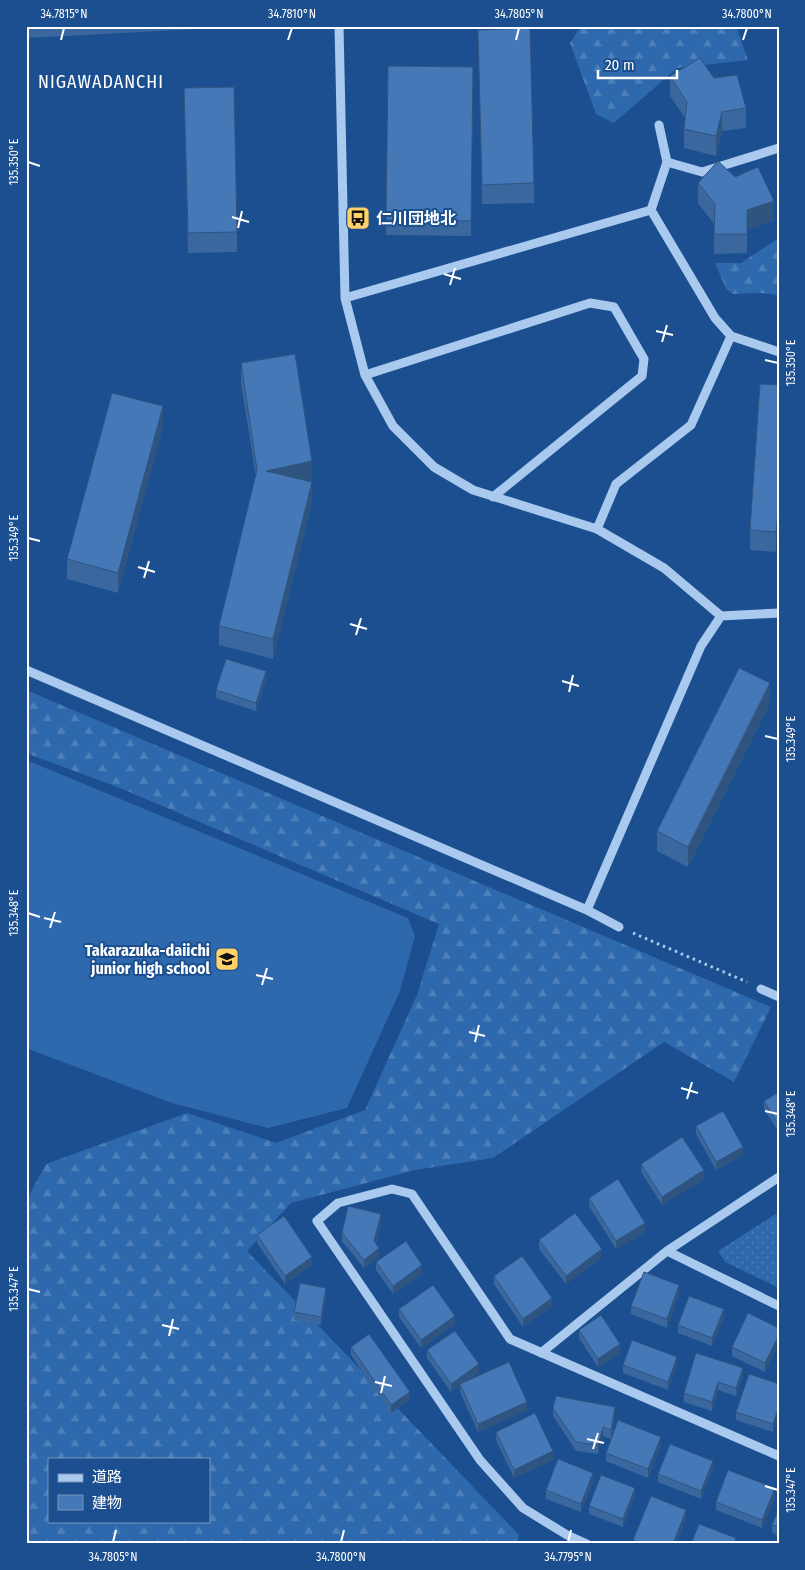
<svg xmlns="http://www.w3.org/2000/svg" width="805" height="1570" viewBox="0 0 805 1570" font-family="'Fira Sans Condensed','Noto Sans JP',sans-serif">
<style>
.grass{fill:url(#grass-dots)}
.forest{fill:url(#forest-firs);fill-rule:evenodd}
.pitch{fill:#2e69ad}
.lines{fill:none;stroke-linecap:round;stroke-linejoin:round}
.path{stroke:#a9c9ee;stroke-width:3;stroke-dasharray:2.5 4;stroke-linecap:butt}
.minor{stroke:#a9c9ee;stroke-width:9}
.wall{fill:#3a679d}
.shaded-wall{fill:#305480}
.building{fill:#4478b7;stroke:#305480}
.ticks{fill:none;stroke:#fff;stroke-width:2}
.labels{text-anchor:middle;stroke-width:4;stroke-linejoin:round;paint-order:stroke}
.poi-label{font-size:16px;font-weight:bold;fill:#fff;stroke:#1b4f8f;text-anchor:start}
.neighbourhood-label{font-size:18px;letter-spacing:1px;fill:#fff;stroke:#1b4f8f}
.neatline{fill:none;stroke:#fff;stroke-width:2}
.ticks-label{font-size:12px;text-anchor:middle;fill:#fff}
</style>
<defs>
<pattern id="grass-dots" width="8" height="8" patternUnits="userSpaceOnUse" patternTransform="scale(1.25)"><rect width="8" height="8" fill="#2e69ad"/><path d="M2 2h.1M6 6h.1" fill="none" stroke="#4d80b9" stroke-width="1.8" stroke-linecap="round"/></pattern>
<pattern id="forest-firs" width="22" height="20" patternUnits="userSpaceOnUse" patternTransform="scale(1.25)"><rect width="22" height="20" fill="#2e69ad"/><path d="M5 1l3.5 6h-7zM16 11l3.5 6h-7z" fill="#4d80b9"/></pattern>
</defs>
<rect width="100%" height="100%" fill="#1b4f8f"/>
<path class="grass" d="M779,1212V1288L725,1262L718,1251Z"/>
<path class="forest" d="M581,26H736L748,60L677,68L614,123L596,114L570,43Z
M779,238V295L761,293L733,294L726,289L715,263H741Z
M26,690L771,1007L734,1082L664,1042L493,1158L415,1170L291,1203L247,1251L519,1535L517,1544H26V1201L46,1164L187,1113L276,1143L365,1110L417,995L439,924L120,788L26,753ZM49,1459H209V1521H49Z"/>
<path class="pitch" d="M31,762L408,918L415,936L400,991L347,1108L268,1128L172,1103L26,1048V763Z"/>
<g class="lines">
<path class="path" d="M633,933L747,982"/>
<path class="minor" d="M339,26L345,298L365,375L393,426L434,467L473,490L597,529L664,568L721,616L779,613
M659,125L667,162
M651,210L667,162L702,172L779,148
M345,298L651,210L715,318L731,336L779,352
M365,375L590,303L614,307L644,359L642,376L493,497
M597,529L616,484L691,425L731,336
M26,670L587,910L619,927
M587,910L701,646L721,616
M761,989L779,997
M667,1251L779,1306
M541,1353L667,1251L779,1177
M587,1544L567,1535L523,1508L480,1460L317,1221L338,1203L392,1189L412,1194L510,1339L779,1456"/>
</g>
<path class="wall" d="M26,26H238V27L26,38Z
M478,30L534,183V203L482,204Z
M388,66L473,67L471,236L386,235Z
M670,76L714,78L746,108V128L722,131L716,156L684,148V129L685,118L670,96Z
M184,88L237,232V252L188,253Z
M698,183L774,220L747,230V253L714,254V224L698,203Z
M241,363L312,481H309L312,502L273,659L219,645V626L256,477L241,383Z
M779,385L776,552L750,550V530Z
M163,426L118,593L67,579V559Z
M266,679L256,711L216,698V690Z
M770,703L688,867L657,851V831Z
M779,1092V1133L764,1109V1101Z
M696,1126L743,1155L716,1170L696,1134Z
M641,1164L704,1179L662,1205L641,1172Z
M589,1198L645,1232L616,1249L589,1206Z
M381,1222L376,1243L379,1256L364,1268L342,1241V1233Z
M257,1235L312,1265L285,1284L257,1243Z
M539,1240L602,1257L566,1284L539,1249Z
M376,1262L422,1274L393,1294L376,1270Z
M494,1276L552,1306L523,1327L494,1284Z
M679,1293L667,1328L631,1314V1306Z
M326,1296L321,1325L294,1320V1312Z
M399,1309L455,1324L421,1348L399,1317Z
M724,1318L712,1346L678,1333V1325Z
M779,1328L765,1372L732,1356V1347Z
M579,1330L620,1353L598,1367L579,1338Z
M351,1347L410,1400L391,1413L351,1355Z
M427,1350L479,1372L466,1381L527,1410L478,1432L460,1392V1385L451,1392L427,1358Z
M696,1353L743,1376L736,1396L718,1390L712,1411L684,1402V1393Z
M623,1365H677L668,1390L623,1373Z
M779,1384L773,1432L736,1420V1412Z
M553,1408L615,1415L611,1439L603,1436L598,1454L576,1451L553,1416Z
M496,1432L553,1460L514,1478L496,1440Z
M661,1445L648,1478L606,1461V1453Z
M713,1469L701,1499L658,1482V1474Z
M593,1482L581,1512L546,1499V1490Z
M635,1496L623,1527L589,1514V1506Z
M775,1496L762,1528L716,1510V1502Z
M779,1508V1536L772,1533V1525Z
M686,1518L676,1544H633V1540Z"/>
<path class="shaded-wall" d="M722,112V131L716,156V136Z
M774,201V220L747,230V253V210Z
M163,406V426L118,593V573Z
M312,461V481L266,491V471Z
M312,482V502L273,659V639Z
M779,499V519L776,552V532Z
M266,671V679L256,711V703Z
M770,683V703L688,867V847Z
M29,1088V1099L26,1107V1096Z
M743,1147V1155L716,1170V1162Z
M704,1170V1179L662,1205V1197Z
M381,1214V1222L374,1250V1241Z
M645,1223V1232L616,1249V1241Z
M379,1248V1256L364,1268V1260Z
M602,1249V1257L566,1284V1276Z
M312,1257V1265L285,1284V1276Z
M422,1265V1274L393,1294V1286Z
M679,1285V1293L667,1328V1319Z
M326,1288V1296L321,1325V1317Z
M552,1298V1306L523,1327V1319Z
M724,1309V1318L712,1346V1338Z
M455,1316V1324L421,1348V1340Z
M779,1335V1343L765,1372V1363Z
M620,1344V1353L598,1367V1359Z
M677,1357V1365L668,1390V1382Z
M479,1364V1372L451,1392V1384Z
M743,1368V1376L736,1396V1388Z
M718,1382V1390L712,1411V1402Z
M410,1392V1400L391,1413V1405Z
M527,1402V1410L478,1432V1424Z
M779,1406V1415L773,1432V1424Z
M615,1407V1415L611,1439V1430Z
M603,1427V1436L598,1454V1445Z
M661,1437V1445L648,1478V1469Z
M553,1451V1460L514,1478V1470Z
M713,1461V1469L701,1499V1491Z
M593,1473V1482L581,1512V1504Z
M635,1488V1496L623,1527V1519Z
M775,1488V1496L762,1528V1520Z
M686,1510V1518L676,1544H673Z"/>
<path class="building" d="M530,28L534,183L482,185L478,30Z
M700,58L714,78L737,75L746,108L722,112L716,136L684,129L687,102L670,76Z
M388,66L473,67L471,221L386,220Z
M234,87L237,232L188,233L184,88Z
M718,161L735,177L758,167L774,201L747,210V234H714L715,204L698,183Z
M26,227H28L26,253Z
M295,354L312,461L266,471L312,482L273,639L219,626L257,470L241,363Z
M760,384L779,385V499L776,532L750,530Z
M112,393L163,406L118,573L67,559Z
M226,659L266,671L256,703L216,690Z
M739,668L770,683L688,847L657,831Z
M26,1086L29,1088L26,1096Z
M779,1092V1125L764,1101Z
M723,1111L743,1147L716,1162L696,1126Z
M682,1137L704,1170L662,1197L641,1164Z
M618,1179L645,1223L616,1241L589,1198Z
M348,1206L381,1214L374,1241L379,1248L364,1260L342,1233Z
M575,1213L602,1249L566,1276L539,1240Z
M284,1216L312,1257L285,1276L257,1235Z
M406,1241L422,1265L393,1286L376,1262Z
M522,1256L552,1298L523,1319L494,1276Z
M644,1272L679,1285L667,1319L631,1306Z
M300,1283L326,1288L321,1317L294,1312Z
M433,1285L455,1316L421,1340L399,1309Z
M689,1296L724,1309L712,1338L678,1325Z
M748,1313L779,1328V1335L765,1363L732,1347Z
M601,1315L620,1344L598,1359L579,1330Z
M455,1331L479,1364L451,1384L427,1350Z
M369,1334L410,1392L391,1405L351,1347Z
M632,1340L677,1357L668,1382L623,1365Z
M696,1353L743,1368L736,1388L718,1382L712,1402L684,1393Z
M509,1362L527,1402L478,1424L460,1384Z
M749,1374L779,1384V1406L773,1424L736,1412Z
M556,1396L615,1407L611,1430L603,1427L598,1445L576,1442L553,1408Z
M535,1413L553,1451L514,1470L496,1432Z
M618,1420L661,1437L648,1469L606,1453Z
M670,1444L713,1461L701,1491L658,1474Z
M558,1459L593,1473L581,1504L546,1490Z
M728,1470L775,1488L762,1520L716,1502Z
M601,1475L635,1488L623,1519L589,1506Z
M651,1496L686,1510L673,1544H641L633,1540Z
M779,1508V1527L772,1525Z
M699,1524L736,1538L734,1544H691Z
M754,1541L761,1544H752Z"/>
<path class="ticks" d="M61,40L64,28M288,40L292,28M516,40L519,28M743,40L747,28M28,162L40,166M232,217L249,222M238,228L242,211M444,274L461,279M450,285L455,268M656,331L673,335M662,342L667,325M765,360L778,363M28,538L40,541M138,567L155,572M144,578L149,561M350,624L367,629M356,635L361,618M562,681L579,686M569,692L573,675M765,736L778,739M28,913L40,917M44,918L61,922M50,928L55,912M256,975L273,979M262,985L267,968M469,1032L485,1036M475,1042L479,1025M681,1088L698,1093M687,1099L692,1082M765,1111L778,1114M28,1289L40,1292M162,1325L179,1329M169,1336L173,1319M375,1382L392,1386M381,1393L385,1376M587,1439L604,1443M593,1449L598,1433M765,1486L778,1490M113,1542L116,1530M341,1542L344,1530M568,1542L571,1530"/>
<defs>
<g id="bus-square" transform="scale(1.25)"><rect x="-9" y="-9" width="18" height="18" rx="4" fill="#ffd166" stroke="#1b4f8f"/><path d="M-5-6H5V4H4V6H2V4H-2V6H-4V4H-5ZM-3.5-4V0h7V-4ZM-3.5 1.2v1.5H-2V1.2ZM2 1.2v1.5H3.5V1.2Z" fill="#111"/></g>
<g id="school-square" transform="scale(1.25)"><rect x="-9" y="-9" width="18" height="18" rx="4" fill="#ffd166" stroke="#1b4f8f"/><path d="M0-5L7-2L0 1L-7-2ZM-4 1L0 2.5L4 1V4Q0 6-4 4Z" fill="#111"/></g>
</defs>
<g fill-rule="evenodd">
<use href="#bus-square" x="358" y="218"/>
<use href="#school-square" x="227" y="959"/>
</g>
<g class="labels">
<g class="poi-label">
<text x="376" y="224">仁川団地北</text>
<text x="210" y="956" text-anchor="end">Takarazuka-daiichi<tspan x="210" dy="18">junior high school</tspan></text>
</g>
<g class="neighbourhood-label">
<text x="101" y="88">NIGAWADANCHI</text>
</g>
</g>
<rect width="805" height="1570" fill="none" stroke="#1b4f8f" stroke-width="55"/>
<rect x="48" y="1458" width="162" height="65" fill="#1b4f8f" stroke="#7695bc"/>
<rect x="58" y="1474" width="25" height="8" fill="#a9c9ee" stroke="#7695bc"/>
<text x="92" y="1482" font-size="15" fill="#ffffff">道路</text>
<rect x="58" y="1495" width="25" height="15" fill="#4478b7" stroke="#7695bc"/>
<text x="92" y="1508" font-size="15" fill="#ffffff">建物</text>
<path d="M598 70v8h79v-8" fill="none" stroke="#ffffff" stroke-width="2.5"/>
<text x="605" y="70" font-size="15" fill="#ffffff" stroke="#1b4f8f" stroke-width="4" paint-order="stroke">20 m</text>
<rect x="28" y="28" width="750" height="1514" class="neatline"/>
<g class="ticks-label">
<text x="64" y="18">34.7815°N</text>
<text x="292" y="18">34.7810°N</text>
<text x="519" y="18">34.7805°N</text>
<text x="747" y="18">34.7800°N</text>
<text transform="translate(14 162) rotate(-90)" y="4">135.350°E</text>
<text transform="translate(791 363) rotate(-90)" y="4">135.350°E</text>
<text transform="translate(14 538) rotate(-90)" y="4">135.349°E</text>
<text transform="translate(791 739) rotate(-90)" y="4">135.349°E</text>
<text transform="translate(14 913) rotate(-90)" y="4">135.348°E</text>
<text transform="translate(791 1114) rotate(-90)" y="4">135.348°E</text>
<text transform="translate(14 1289) rotate(-90)" y="4">135.347°E</text>
<text transform="translate(791 1490) rotate(-90)" y="4">135.347°E</text>
<text x="113" y="1561">34.7805°N</text>
<text x="341" y="1561">34.7800°N</text>
<text x="568" y="1561">34.7795°N</text>
</g>
</svg>
